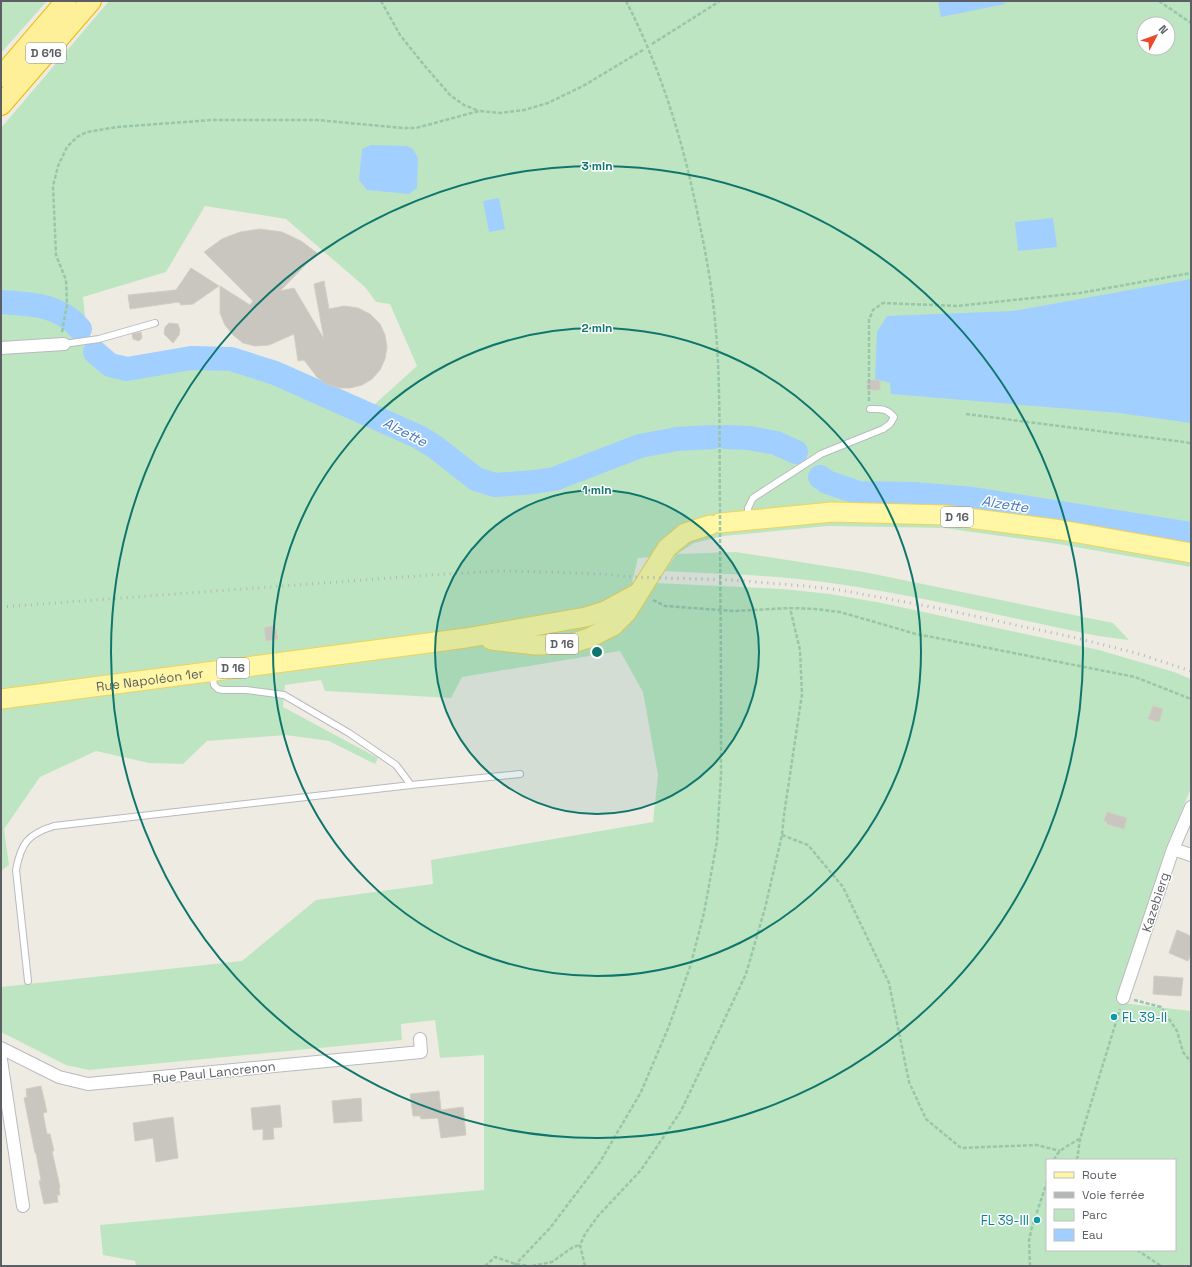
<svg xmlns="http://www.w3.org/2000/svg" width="1192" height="1267" viewBox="0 0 1192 1267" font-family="'Space Grotesk',sans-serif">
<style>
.green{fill:#bee5c1;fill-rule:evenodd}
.water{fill:#a1cfff}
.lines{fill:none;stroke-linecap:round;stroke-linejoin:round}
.river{stroke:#a1cfff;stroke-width:24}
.building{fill:#c8c6bf;stroke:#d2cec1}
.service-casing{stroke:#b8babf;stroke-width:8}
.minor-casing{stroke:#b8babf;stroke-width:14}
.primary-casing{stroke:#f2d257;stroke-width:21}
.trunk-casing{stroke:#f0b700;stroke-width:22}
.path{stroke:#97c6a9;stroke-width:2.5;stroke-dasharray:4 2;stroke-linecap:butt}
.service{stroke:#fff;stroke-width:6}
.minor{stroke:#fff;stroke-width:12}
.primary{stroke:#fff7a6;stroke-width:19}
.trunk{stroke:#fef098;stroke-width:20}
.rail{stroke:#b5b6b6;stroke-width:3;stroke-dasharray:1 5;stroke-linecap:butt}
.path-bridge{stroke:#97c6a9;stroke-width:2.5;stroke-dasharray:4 2;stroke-linecap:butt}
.ring{fill:none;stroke:#0f766e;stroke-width:2}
.culture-dot{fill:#0f9aa8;stroke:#fff;stroke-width:1.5}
.labels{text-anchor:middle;stroke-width:3;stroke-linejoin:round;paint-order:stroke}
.shield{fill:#fff;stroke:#8c8e92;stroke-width:1}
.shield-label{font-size:12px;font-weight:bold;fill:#5b5e63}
.street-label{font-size:13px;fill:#5b5e63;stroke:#fff}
.culture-label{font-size:13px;fill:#0d838f;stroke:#fff;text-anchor:start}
.water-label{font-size:14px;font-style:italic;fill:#4277c3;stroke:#fff}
.centre{fill:#0f766e;stroke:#fff;stroke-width:2}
.ring-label{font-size:12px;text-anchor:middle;font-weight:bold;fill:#0f766e;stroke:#fff;stroke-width:3;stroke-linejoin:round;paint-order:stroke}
</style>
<rect width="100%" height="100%" fill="#eeece2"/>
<path class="green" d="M1,1H47L1,53Z
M109,1H1191V567L1058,544L944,528L828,526L724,536L694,543L677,554L736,552L864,572L1113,623L1129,640L1098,636C1010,618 921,596 831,583C776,575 721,574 665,571L676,555L638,558L632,582L783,589L830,594L882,603L1099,650L1174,672L1191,679V788L1166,848L1119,993L1122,1003L1191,1011V1266H136L135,1261L103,1255L100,1225L484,1190V1055L440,1058L435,1020L401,1024L402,1040L89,1070L66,1065L1,1032V987L242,961L316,900L433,884L431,860L653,822L658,775L643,692L620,651L462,677L451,698L325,691L321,680L285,685L283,707L378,758L375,764L329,741L286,735L207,741L183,764L149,763L96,751L40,777L4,829L9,865L1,871V128ZM1144,24H1168V48H1144ZM205,206L286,219L365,287L376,302L390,304L417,366L365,413L275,373L231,359L191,358L127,369L110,365L95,352L80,329L86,326L83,297L166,272ZM586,617L613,626L590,638ZM1047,1160H1175V1250H1047Z"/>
<path class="water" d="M938,1H1004L1005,4L941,17Z
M371,145L407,146L413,149L418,158L417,188L409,194L367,190L359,180L362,149Z
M499,198L505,229L489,232L483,201Z
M1053,218L1057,247L1018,251L1015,222Z
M1191,279V423L1119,413L891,394L890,383L880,380H875L877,332L887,316L1013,311Z"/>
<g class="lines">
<path class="river" d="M1,302C30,304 60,304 80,329
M95,352L110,365L127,369L191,358L231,359L275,373L419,437L435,447L476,479L495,485L534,482L554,479L640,446L677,439L714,437
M725,437L749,438L776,443L796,452
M820,477L827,482L859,493L913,494L973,499L1191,534"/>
</g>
<path class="building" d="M260,229L282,232L301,241L317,253L280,291L294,288L324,339L314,284L324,281L329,309L344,306L358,308L370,314L380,324L385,335L387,347L385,359L380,370L372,379L362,385L350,388H338L326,384L317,377L304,360L298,361L294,334L269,345L255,346L243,343L233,335L225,325L220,313V286L250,305L253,301L204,252L222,239L240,232Z
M191,268L219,286L193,304L181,305L179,302L130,309L128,295L176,290Z
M169,323L178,324L180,330L179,335L173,343L164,334L165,327Z
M141,332L142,337L141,339L139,341L133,339L132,334Z
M867,380H880V390H867Z
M275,625L278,639L266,641L264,628Z
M1153,706L1163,709L1159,722L1148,719Z
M1107,812L1127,818L1124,829L1107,824V822L1104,821Z
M1177,930L1191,936V954L1188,961L1169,953Z
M1154,976L1183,978L1181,996L1153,994Z
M41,1086L47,1112L43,1113L47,1134H50L54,1151H52L60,1187L59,1188L60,1195H57L58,1202L44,1204L39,1181L41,1180L36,1153H35L24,1098L27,1097L26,1089Z
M439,1091L441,1110L463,1107L466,1135L441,1138L438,1118L421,1119L420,1116H413L410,1094Z
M361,1098L362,1121L334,1123L332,1101Z
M280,1105L282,1127L273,1128L274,1139L263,1140V1129L253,1130L251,1108Z
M173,1117L178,1158L156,1162L153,1138L135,1141L133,1123Z"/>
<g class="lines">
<g class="service-casing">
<path id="service" d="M64,344L99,339L155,323
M749,518L748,508L753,498L821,454L883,429L890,424L894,417C886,408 881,409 870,409
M212,673L214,685L218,689L223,690H246L284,695L349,733L396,765L411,785
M28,981L16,870C21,843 28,834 54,826L411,785L520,774"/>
</g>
<g class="minor-casing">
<path id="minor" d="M1,348L64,344
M1173,849L1191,855
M1123,998L1173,849L1191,807
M1,1048L59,1077L88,1084L421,1052L420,1039
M1,1060L23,1206"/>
</g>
<g class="primary-casing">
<g id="primary">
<path d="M720,523L832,512L945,515L1061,530L1191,553"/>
<path d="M491,640L536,645L570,644L589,638L613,626L627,612L667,548L685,533L710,525"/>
<path id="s1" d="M1,699L466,638L586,617L605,611L638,593"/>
</g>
</g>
<g class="trunk-casing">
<path id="trunk" d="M1,77L66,1
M1,105L91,1"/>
</g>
<path class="path" d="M381,1L400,35L424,65L450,95L464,105L479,111
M1159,1L1191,23
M652,44L720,1
M62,332L67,305L66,280L56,255L53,186L58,166L67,147L77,137L87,132L117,127L212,120H317L403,128H416L479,111L501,113L524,110L548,103L583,86L643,50
M869,401V320L873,310L883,303L957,306L1080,293L1191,273
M966,414L1191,443
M653,600L665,606L734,611L790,608L815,609L840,612L916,634L963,643L1135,677L1191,699
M782,835L808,845L843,887L889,983L909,1082L926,1119L961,1148L1037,1145L1060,1151
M1134,1000L1161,1007L1177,1031L1183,1052L1191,1062
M1054,1160C1058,1149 1070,1145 1079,1139
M1077,1160L1080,1139L1120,1009
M1137,1250L1161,1266
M485,1266L495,1257L516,1264L529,1266
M514,1266L550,1228L600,1162L641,1092L669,1026L690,967L704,913L717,841L721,774V710
M532,1266L552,1262L573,1247L580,1245
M585,1266L580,1245L585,1234L598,1216L641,1170L681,1111L746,974L765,908L782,835L784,815L802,694L800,650L790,608
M1030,1266L1029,1240L1032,1227L1047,1182"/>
<use href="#service" class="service"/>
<use href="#minor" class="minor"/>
<use href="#primary" class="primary"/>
<use href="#trunk" class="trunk"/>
<path class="rail" d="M1,607L430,575L498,571L549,572L603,574L633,577L733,580L805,586L840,590L932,607L1072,637L1136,653L1191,671"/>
<path class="path-bridge" d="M626,1C662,71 684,144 699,221C706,254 712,287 715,321C721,381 719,442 720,503C720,572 721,641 721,710"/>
</g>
<circle cx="597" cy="652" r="162" fill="#0f766e" fill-opacity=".12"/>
<g class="ring">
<circle cx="597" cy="652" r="162"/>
<circle cx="597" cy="652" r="324"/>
<circle cx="597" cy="652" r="486"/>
</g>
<g class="culture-dot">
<circle cx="1114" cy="1017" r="4"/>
<circle cx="1037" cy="1220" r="4"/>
</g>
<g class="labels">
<g class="shield">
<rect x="26" y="43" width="40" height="20" rx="3"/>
<rect x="941" y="507" width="32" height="20" rx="3"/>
<rect x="546" y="634" width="32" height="20" rx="3"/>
<rect x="217" y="658" width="32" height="20" rx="3"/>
</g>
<g class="shield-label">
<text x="46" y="57">D 616</text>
<text x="957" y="521">D 16</text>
<text x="562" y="648">D 16</text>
<text x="233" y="672">D 16</text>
</g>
<g class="street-label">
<text dy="5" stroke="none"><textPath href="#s1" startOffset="150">Rue Napoléon 1er</textPath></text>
<text transform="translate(1155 902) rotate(-72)" y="5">Kazebierg</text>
<text transform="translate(214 1072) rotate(-6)" y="5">Rue Paul Lancrenon</text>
</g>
<g class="culture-label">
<text x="1122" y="1022">FL 39-II</text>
<text x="1029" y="1225" text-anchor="end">FL 39-III</text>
</g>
<g class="water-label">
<text transform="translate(405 432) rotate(27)" y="5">Alzette</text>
<text transform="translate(1005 504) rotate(9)" y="5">Alzette</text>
</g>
</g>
<circle cx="597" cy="652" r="6" class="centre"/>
<g class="ring-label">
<text x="597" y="170">3 min</text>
<text x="597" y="332">2 min</text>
<text x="597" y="494">1 min</text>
</g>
<rect width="1192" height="1267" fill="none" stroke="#5b5e63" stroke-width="4"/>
<rect x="1046" y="1159" width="130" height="92" fill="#ffffff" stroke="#bdbfc1"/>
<rect x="1054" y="1172" width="20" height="6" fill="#fff7a6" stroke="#bdbfc1"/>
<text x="1082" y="1179" font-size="12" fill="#5b5e63">Route</text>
<rect x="1054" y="1192" width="20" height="6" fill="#b5b6b6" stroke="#bdbfc1"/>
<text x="1082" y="1199" font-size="12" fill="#5b5e63">Voie ferrée</text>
<rect x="1054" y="1209" width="20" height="12" fill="#bee5c1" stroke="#bdbfc1"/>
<text x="1082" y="1219" font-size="12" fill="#5b5e63">Parc</text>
<rect x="1054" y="1229" width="20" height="12" fill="#a1cfff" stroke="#bdbfc1"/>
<text x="1082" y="1239" font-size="12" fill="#5b5e63">Eau</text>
<g transform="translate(1156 36) rotate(49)"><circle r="19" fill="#ffffff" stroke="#bdbfc1"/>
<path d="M0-3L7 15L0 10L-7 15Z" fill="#ea492c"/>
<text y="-6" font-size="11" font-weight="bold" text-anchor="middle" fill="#5b5e63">N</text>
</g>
</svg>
